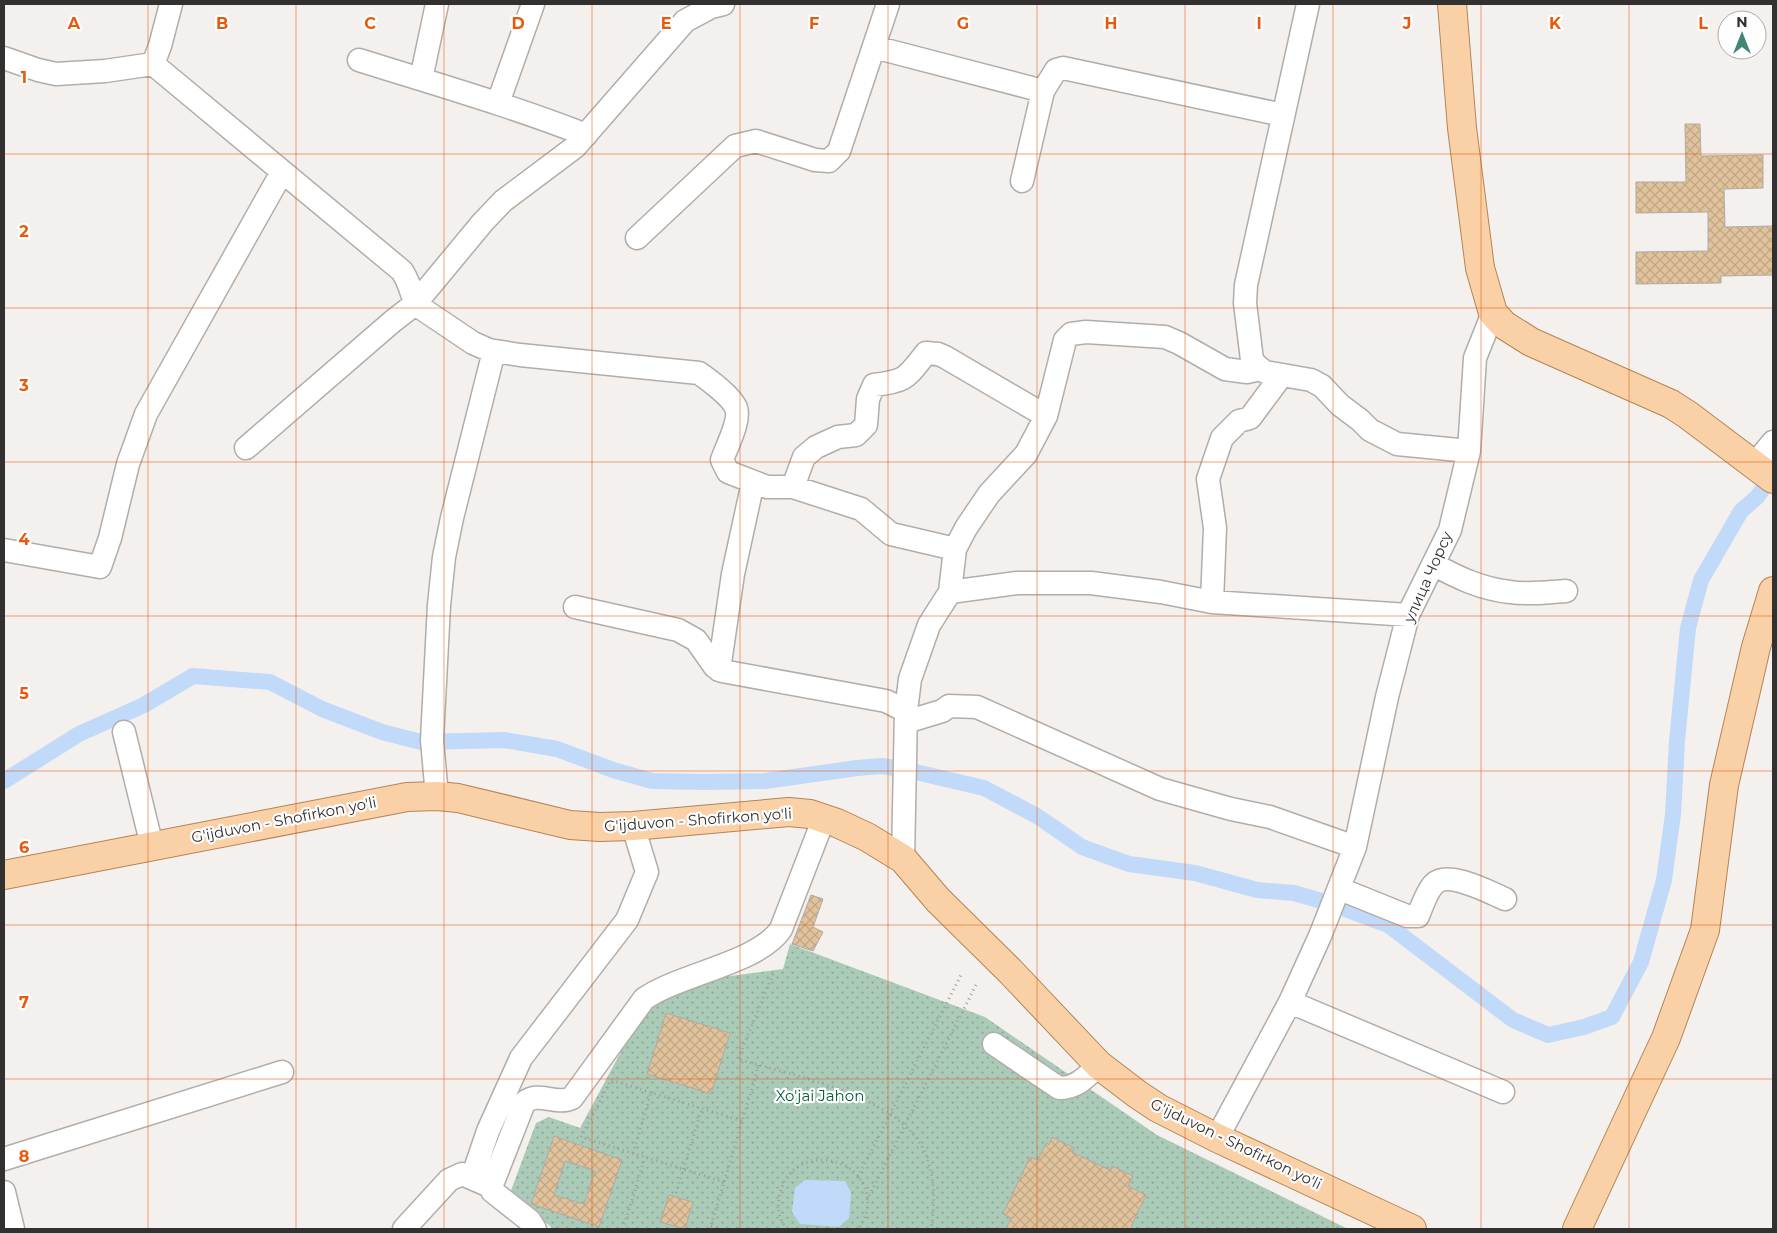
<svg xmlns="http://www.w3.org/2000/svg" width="1777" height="1233" viewBox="0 0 1777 1233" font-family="Montserrat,sans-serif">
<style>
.park{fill:url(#park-dots)}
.water{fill:#c1daf9}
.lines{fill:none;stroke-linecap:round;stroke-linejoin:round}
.canal{stroke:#c1daf9;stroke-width:16}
.building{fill:url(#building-cross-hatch);stroke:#aeaba8;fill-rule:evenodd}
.minor-casing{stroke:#b0adaa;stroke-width:25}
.major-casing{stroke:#b28556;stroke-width:30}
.path{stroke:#9f9c9a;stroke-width:3;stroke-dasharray:1 4;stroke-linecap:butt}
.minor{stroke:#fff;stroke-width:22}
.major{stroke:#fad1a6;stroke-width:28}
.grid{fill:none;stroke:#e8590c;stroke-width:1;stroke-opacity:0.55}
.labels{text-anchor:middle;stroke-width:4.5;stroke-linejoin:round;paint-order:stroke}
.street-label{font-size:15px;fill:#323130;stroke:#fffefe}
.park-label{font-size:15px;fill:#025d3d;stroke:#fffefe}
.grid-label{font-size:16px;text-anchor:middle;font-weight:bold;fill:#e8590c;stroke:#fffefe;stroke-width:4.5;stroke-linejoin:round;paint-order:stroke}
</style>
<defs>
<pattern id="park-dots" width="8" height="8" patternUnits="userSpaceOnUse" patternTransform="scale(1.25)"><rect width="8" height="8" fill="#abcbb9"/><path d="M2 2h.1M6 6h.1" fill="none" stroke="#8ca597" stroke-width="1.8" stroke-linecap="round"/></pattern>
<pattern id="building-cross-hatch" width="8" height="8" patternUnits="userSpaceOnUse" patternTransform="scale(1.25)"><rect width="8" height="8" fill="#e0c29b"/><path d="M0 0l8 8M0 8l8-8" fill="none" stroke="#c1a786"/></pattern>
</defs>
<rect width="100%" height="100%" fill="#f4f0ed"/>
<path class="park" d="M790,944L985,1017L1157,1135L1348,1229H552L550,1226L509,1196L536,1123L549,1117L580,1128L623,1048L648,1011L674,994L723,977L783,969Z"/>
<path class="water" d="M805,1180L845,1181L851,1192L849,1218L839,1227L800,1224L792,1212L795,1188Z"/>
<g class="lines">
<path class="canal" d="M4,781L79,734L144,705L193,676L270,682L322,709L382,732L421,742L504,740L557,749L613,770L652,781L704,782L765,781L857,768L882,766L907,770L984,788L1037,816L1082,847L1129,864L1195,873L1257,890L1294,893L1332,904L1388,925L1513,1020L1548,1035L1584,1027L1612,1017L1641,962L1664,880L1673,814L1677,741L1688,628L1701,580L1741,511L1757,497L1773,475"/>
</g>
<path class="building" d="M1685,124H1700L1701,156L1763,155V188L1724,189L1725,227L1773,226V275L1721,276V283L1636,284V252L1708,251V212L1636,213V182H1686Z
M811,895L823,899L813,927L823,932L813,951L792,944Z
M666,1013L730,1033L711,1094L647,1074Z
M554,1136L622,1160L599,1227L531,1204ZM565,1161L595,1171L584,1204L554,1195Z
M1052,1137L1074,1148L1072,1152L1110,1170L1112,1166L1133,1176L1128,1186L1146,1195L1130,1229H1006L1011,1218L1003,1214L1030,1157L1038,1160L1046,1143L1049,1145Z
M669,1195L693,1202L685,1229L660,1222Z"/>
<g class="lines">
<g class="minor-casing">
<path id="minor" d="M723,4L711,7L685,21L575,147L503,201L483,222L415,304L473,343L489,350L520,355L699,373C709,380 732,397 736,408C741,420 726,448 722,460L728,472L767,487H793L861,509L891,534L955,549
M1308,4L1246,285L1245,303L1252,360L1257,366L1265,372L1311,380L1322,386L1340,405L1360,420L1370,430L1397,444L1469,451
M874,47L1043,91L1056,70L1063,68L1283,115
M4,58L38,70L56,74L105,71L153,64L160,46L171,4
M359,60C435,84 512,106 586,135
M153,64L402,271C409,282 412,292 415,304L393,321L246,448
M421,79L437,4
M498,103L533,4
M1022,181L1043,91
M637,238L735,146L756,141L815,160L829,161L839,151L888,4
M1754,465L1773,442
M793,487L804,457L816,447L838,437L856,435L866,425L868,399L874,385C907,381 906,378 926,353L938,354L945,357L1046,416
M4,550L100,567L110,538L128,464L146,414L282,172
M1433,564C1458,578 1482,589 1510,592C1529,595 1548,592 1566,591
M950,592L1017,583H1091L1161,592L1212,602L1408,615
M1212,602L1215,528L1208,479L1222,438L1239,421L1250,418L1282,375
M575,607L678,630L696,640L715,667L722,671L886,701L906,711L903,859
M719,670L733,574L753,482
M906,711L910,679L929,625L950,592L955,549L966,528L989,494L1026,454L1046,416L1065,340L1071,334L1086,332L1165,337L1179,343L1225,369L1247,372L1260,369
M906,722L942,711L949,706L977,707L1160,789L1231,809L1270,817L1355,847
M124,732L152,846
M437,796L432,740L439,605L444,557L452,518L494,351
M1340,889L1407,916H1418C1421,908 1428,890 1434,884C1448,870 1489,892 1505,899
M1290,1002L1503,1092
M994,1044L1059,1088C1077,1088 1086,1077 1099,1065
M1217,1138L1290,1002L1320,936L1355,847L1387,697L1408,615L1450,530L1469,451L1475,358L1493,313
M4,1159L282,1072
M472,1178L488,1131L521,1058L627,920L647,872L633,826
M4,1192L13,1229
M404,1229L449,1180L462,1174L485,1184
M535,1229L530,1221L492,1191L491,1187L524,1103C538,1090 556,1106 572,1098L644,999C679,974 759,963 781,929L824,818"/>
</g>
<g class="major-casing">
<path id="major" d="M1452,4L1462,128L1480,268L1493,313L1504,325L1531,342L1671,404L1688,415L1773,479
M4,875L407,797L437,796L458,798L570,825L600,827L633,826L789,812L810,814L837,823L867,837L903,859L938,900L1010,971L1099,1065L1137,1094L1158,1108L1217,1138L1412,1229
M1577,1229L1666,1038L1705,930L1724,785L1756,647L1773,591"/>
</g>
<path class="path" d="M773,974L738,1059C794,1076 882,1092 918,1140C935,1164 936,1201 931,1229
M633,1153L651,1093
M858,1177L961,975
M724,1182L581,1137L611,1080L742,1121
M676,1193L702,1108
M867,1200L977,983
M711,1226L719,1229
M623,1229L645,1157
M710,1229L759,1065
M787,1229C778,1219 777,1205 780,1193C795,1136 881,1159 866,1215C864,1220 861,1225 859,1229"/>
<use href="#minor" class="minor"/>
<use href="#major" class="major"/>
</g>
<path class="grid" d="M148,4V1229M296,4V1229M444,4V1229M592,4V1229M740,4V1229M888,4V1229M1037,4V1229M1185,4V1229M1333,4V1229M1481,4V1229M1629,4V1229M4,154H1773M4,308H1773M4,462H1773M4,616H1773M4,771H1773M4,925H1773M4,1079H1773"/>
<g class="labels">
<g class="street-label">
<text transform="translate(1428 577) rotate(-66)" y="5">улица Чорсу</text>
<text transform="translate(284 820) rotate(-11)" y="5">G'ijduvon - Shofirkon yo'li</text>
<text transform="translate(698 820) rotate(-4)" y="5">G'ijduvon - Shofirkon yo'li</text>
<text transform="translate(1236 1144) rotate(26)" y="5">G'ijduvon - Shofirkon yo'li</text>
</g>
<g class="park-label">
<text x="820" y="1101">Xo'jai Jahon</text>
</g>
</g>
<g class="grid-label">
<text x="74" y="29">A</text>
<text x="222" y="29">B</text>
<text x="370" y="29">C</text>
<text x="518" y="29">D</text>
<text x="666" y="29">E</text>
<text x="814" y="29">F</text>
<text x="963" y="29">G</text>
<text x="1111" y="29">H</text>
<text x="1259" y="29">I</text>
<text x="1407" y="29">J</text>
<text x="1555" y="29">K</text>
<text x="1703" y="29">L</text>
<text x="24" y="83">1</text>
<text x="24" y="237">2</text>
<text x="24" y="391">3</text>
<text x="24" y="545">4</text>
<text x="24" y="699">5</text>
<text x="24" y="853">6</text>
<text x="24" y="1008">7</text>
<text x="24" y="1162">8</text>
</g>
<rect width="1777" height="1233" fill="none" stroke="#323130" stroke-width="10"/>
<g transform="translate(1742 35)"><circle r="24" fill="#fffefe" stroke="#adacac"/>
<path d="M0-4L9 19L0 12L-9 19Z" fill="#428578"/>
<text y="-8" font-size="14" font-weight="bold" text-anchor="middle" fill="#323130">N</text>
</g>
</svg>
